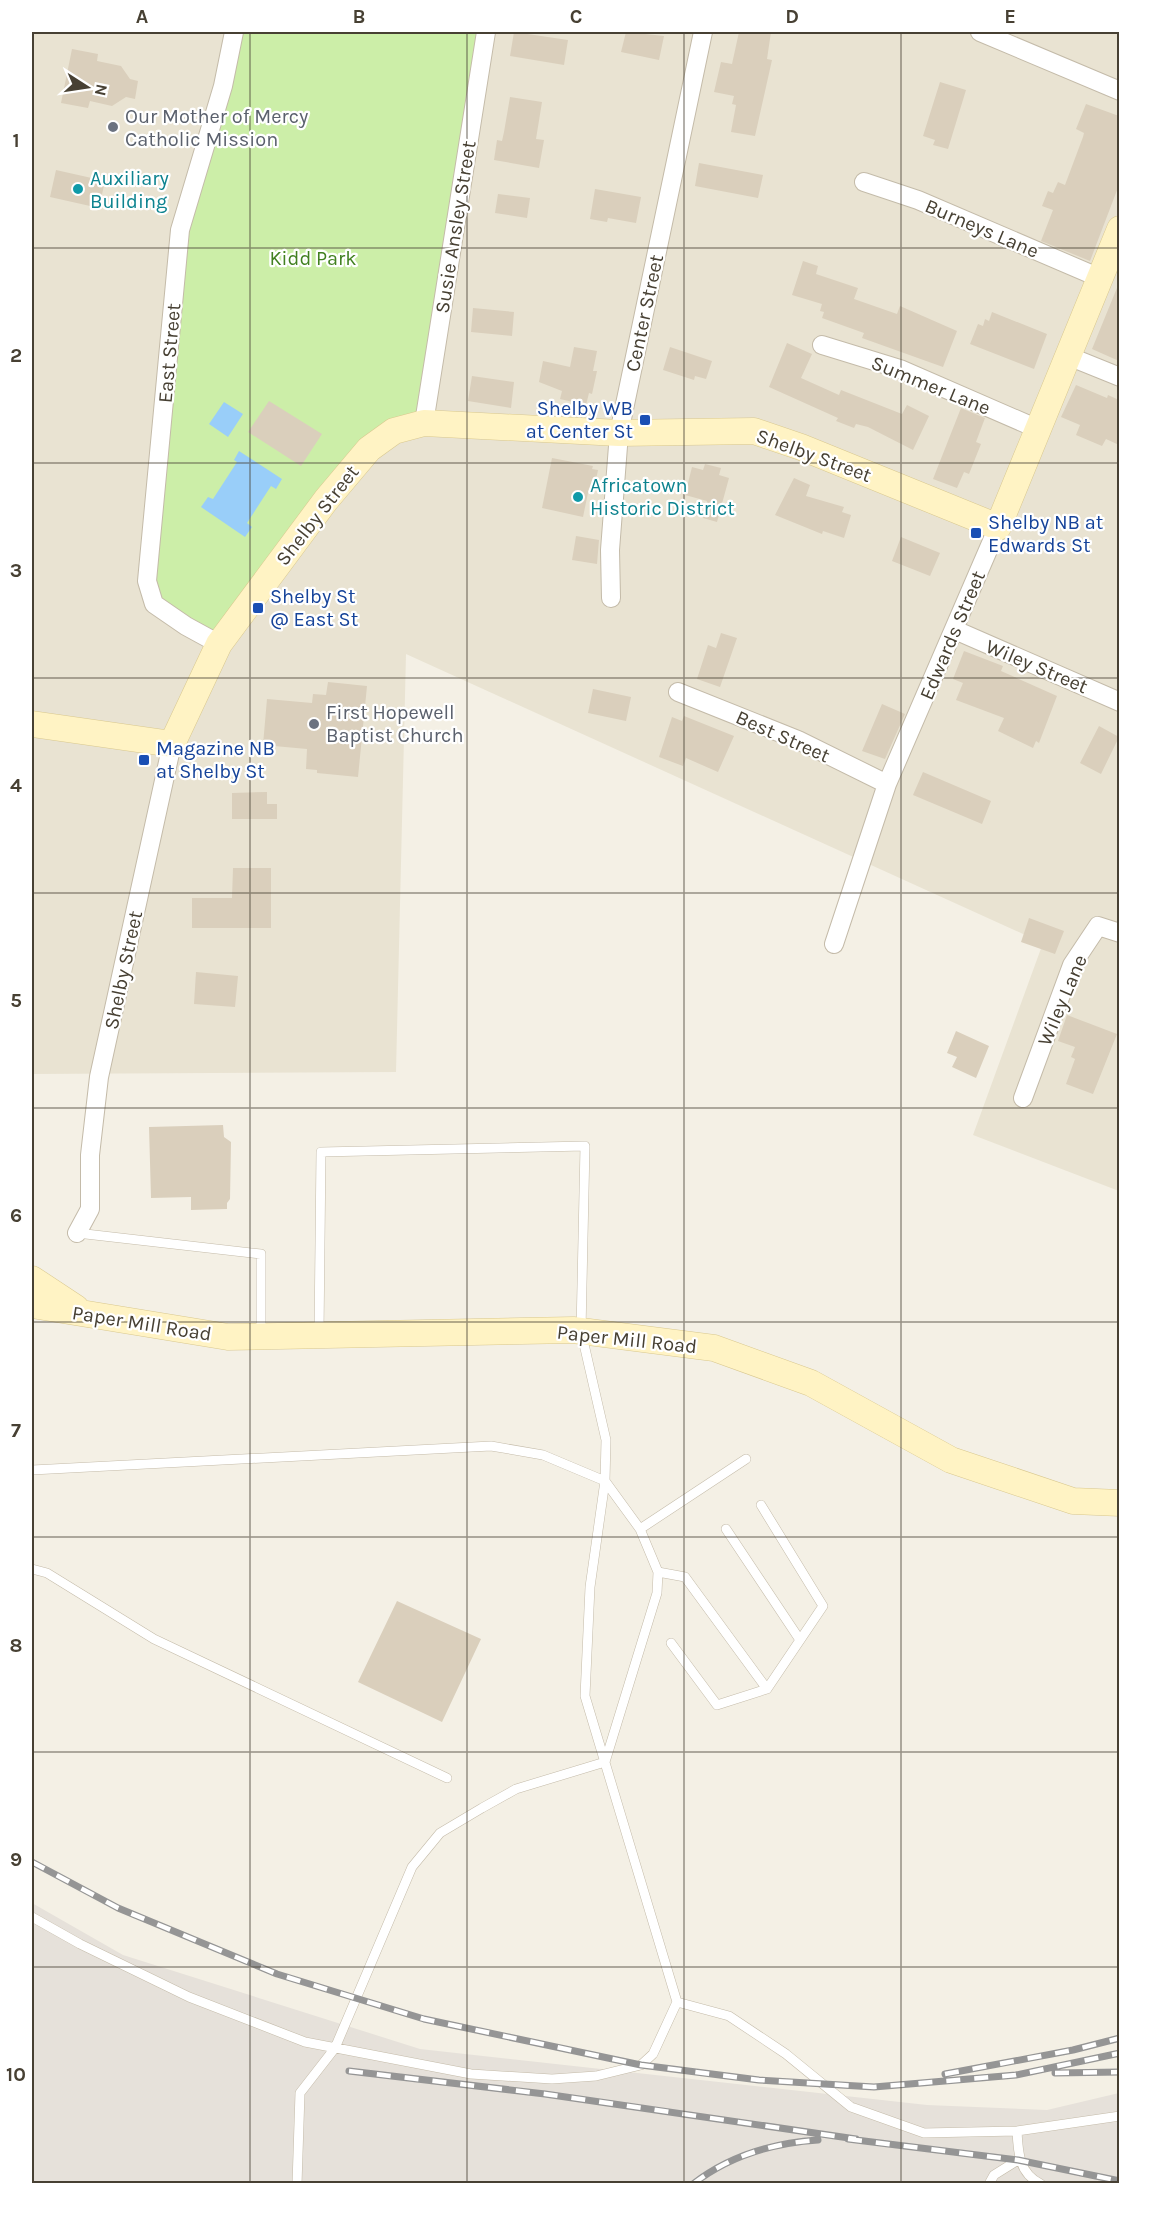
<svg xmlns="http://www.w3.org/2000/svg" width="1151" height="2215" viewBox="0 0 1151 2215" font-family="Karla,sans-serif">
<style>
.residential{fill:#e9e3d2}
.industrial{fill:#e6e1da}
.green{fill:#cceea8}
.water{fill:#99cef9}
.building{fill:#dacfbc}
.lines{fill:none;stroke-linecap:round;stroke-linejoin:round}
.lane-casing{stroke:#c4bba9;stroke-width:10}
.street-casing{stroke:#c4bba9;stroke-width:20}
.secondary-casing{stroke:#d9c88f;stroke-width:27}
.lane{stroke:#fff;stroke-width:9}
.street{stroke:#fff;stroke-width:18}
.secondary{stroke:#fff3c4;stroke-width:26}
.rail-casing{stroke:#959595;stroke-width:7}
.rail{stroke:#fff;stroke-width:4.5;stroke-dasharray:14;stroke-linecap:butt}
.grid{fill:none;stroke:#474033;stroke-width:1.5;stroke-opacity:0.55}
.worship-dot{fill:#6b7280;stroke:#fff;stroke-width:2}
.culture-dot{fill:#0f9aa8;stroke:#fff;stroke-width:2}
.transit-dot{fill:#1a4fb4;stroke:#fff;stroke-width:2}
.labels{text-anchor:middle;stroke-width:4.5;stroke-linejoin:round;paint-order:stroke}
.worship-label{font-size:20px;fill:#5b616d;stroke:#fff;text-anchor:start}
.culture-label{font-size:20px;fill:#0d838f;stroke:#fff;text-anchor:start}
.street-label{font-size:20px;fill:#474033;stroke:#fff}
.park-label{font-size:20px;fill:#418020;stroke:#fff}
.transit-label{font-size:20px;fill:#164399;stroke:#fff;text-anchor:start}
.neatline{fill:none;stroke:#474033;stroke-width:2}
.grid-label{font-size:20px;text-anchor:middle;font-weight:bold;fill:#474033}
</style>
<rect width="100%" height="100%" fill="#f4f0e5"/>
<path class="residential" d="M32,32H1119V1191L973,1135L1043,943L406,654L396,1072L32,1074Z"/>
<path class="industrial" d="M32,1903L123,1955L420,2049L927,2105L1047,2110L1119,2093V2183H32Z"/>
<path class="green" d="M234,32H486L424,423L394,431L219,644L154,604L180,230Z"/>
<path class="water" d="M224,402L243,414L228,437L209,424Z
M239,451L282,479L276,489L271,486L247,523L252,527L245,537L201,507L208,497L213,499L237,462L234,460Z"/>
<path class="building" d="M514,32L568,40L564,65L510,56Z
M626,32L664,36L659,60L621,52Z
M739,32H771L767,59L772,60L755,136L731,132L736,105L732,104L734,96L714,92L721,62L732,64Z
M72,49L98,54L97,61L121,66L130,79L138,81L135,99L126,97L112,106L90,101L88,108L61,103Z
M940,82L966,90L948,149L933,145L935,140L923,136Z
M510,97L542,102L536,139L544,140L539,168L494,160L497,140L502,141L504,132Z
M1086,104L1119,116V185L1090,261L1041,241L1053,210L1042,206L1048,191L1053,193L1058,182L1065,185L1083,137L1084,133L1076,129Z
M699,163L763,175L758,198L695,186Z
M56,170L105,181L99,208L50,197Z
M595,189L641,197L636,223L608,218L607,222L590,219Z
M498,194L530,198L527,218L495,213Z
M803,261L818,266L816,274L858,288L854,299L897,314L900,306L957,331L943,367L862,338L864,333L822,318L824,312L820,311L822,304L792,295Z
M1119,283V361L1092,349Z
M473,308L514,312L512,336L471,332Z
M992,312L1047,334L1034,369L970,344L978,324L983,326L985,319L989,321Z
M787,343L812,354L801,378L839,395L841,390L902,414L907,405L929,416L913,450L868,427L856,424L854,428L836,421L838,418L769,387Z
M574,347L597,351L593,371H597L592,394L589,393L586,405L560,399L562,391L539,382L543,361L570,367Z
M670,347L712,361L706,379L695,376L694,380L663,370Z
M472,376L514,382L511,408L468,401Z
M1076,385L1107,398L1108,395L1119,400V445L1106,439L1102,446L1076,435L1080,425L1061,417Z
M269,401L322,434L301,466L248,432Z
M961,408L985,418L976,442L981,444L969,474L964,472L957,488L933,479Z
M552,458L593,466L592,469L598,470L594,489L589,488L583,517L542,508Z
M705,464L721,468L719,475L729,478L717,522L703,518L707,501L685,495L692,467L703,470Z
M794,478L810,485L806,496L844,507L842,512L851,515L844,538L823,531L822,534L775,515Z
M576,536L599,540L597,564L572,560Z
M901,537L940,553L930,576L892,561Z
M721,633L737,638L720,687L697,679L708,645L716,648Z
M964,651L1003,666L1001,671L1057,696L1039,743L1036,741L1033,748L998,731L1004,718L956,700L963,683L953,679Z
M328,682L367,686L358,777L317,773V770L306,769L307,749L263,745L267,699L312,703L313,694L326,695Z
M593,689L631,697L626,721L588,713Z
M882,704L905,714L885,759L862,751Z
M684,716L734,736L718,772L686,758L683,766L659,757L672,717L682,721Z
M1099,726L1119,737L1101,774L1080,763Z
M923,772L991,801L982,824L913,795Z
M267,792V804H277V819H232V793Z
M233,868H271V928H192V898H232Z
M1029,918L1064,931L1055,954L1021,942Z
M196,972L238,976L235,1007L194,1004Z
M1067,1015L1117,1034L1093,1094L1066,1084L1075,1059L1071,1057L1075,1047L1058,1041Z
M956,1031L989,1046L976,1078L952,1067L957,1057L947,1053Z
M223,1125L224,1137L231,1142L230,1199L227,1203V1209L191,1210V1197L151,1198L149,1127Z
M397,1601L481,1639L442,1722L358,1682Z"/>
<g class="lines">
<g class="lane-casing">
<path id="lane" d="M77,1233L261,1254V1334
M32,1470L491,1446L543,1455L605,1481L640,1529L658,1572L657,1593L605,1762
M761,1505L823,1606L767,1689
M640,1529L746,1459
M726,1529L800,1640
M32,1569L47,1573L154,1639L447,1778
M658,1572L685,1577L767,1689L717,1705L671,1643
M32,1917L80,1944L189,1997L305,2042L471,2074L552,2079L596,2076L641,2065L653,2054L677,2002L585,1696L590,1587L605,1481L606,1440L581,1331L585,1146L321,1152L319,1334
M677,2002L729,2016L786,2054L851,2107L924,2133L1017,2131L1120,2116
M1017,2131C1018,2152 1019,2174 1041,2184
M297,2184L300,2093L335,2048L412,1867L440,1833L482,1808L516,1789L605,1762
M989,2184L994,2175L1018,2160"/>
</g>
<g class="street-casing">
<path id="street" d="M980,32L1120,91
M864,182L918,200L1100,278
M822,345L900,369L1038,429
M1068,356L1120,377
M424,423L486,32
M611,598L610,550L619,433L703,32
M955,630L1120,702
M219,644L186,626L154,604L147,581L180,230L223,86L234,32
M678,692L798,740L887,784
M834,944L887,784L998,527
M1023,1098L1072,965L1098,926L1120,933
M77,1233L90,1209V1155L99,1077L172,744"/>
</g>
<g class="secondary-casing">
<path id="secondary" d="M32,724L172,744L219,644L326,500L369,449L394,431L424,423L619,433L754,431L801,447L998,527L1120,229
M32,1279L76,1308
M32,1305L228,1337L573,1330L714,1348L811,1383L951,1460L1073,1501L1120,1503"/>
</g>
<use href="#lane" class="lane"/>
<use href="#street" class="street"/>
<use href="#secondary" class="secondary"/>
<g class="rail-casing">
<path id="rail" d="M32,1862L118,1908L277,1974L424,2019L641,2065L759,2080L874,2087L1016,2075L1120,2053
M349,2071L545,2094L856,2139
M1055,2073L1120,2072
M945,2074L1073,2050L1120,2038
M848,2139L1018,2160L1120,2181
M693,2184C729,2156 773,2143 818,2140"/>
</g>
<use href="#rail" class="rail"/>
</g>
<path class="grid" d="M250,32V2184M467,32V2184M684,32V2184M901,32V2184M32,248H1120M32,463H1120M32,678H1120M32,893H1120M32,1108H1120M32,1322H1120M32,1537H1120M32,1752H1120M32,1967H1120"/>
<g class="worship-dot">
<circle cx="113" cy="127" r="6"/>
<circle cx="314" cy="724" r="6"/>
</g>
<g class="culture-dot">
<circle cx="78" cy="189" r="6"/>
<circle cx="578" cy="497" r="6"/>
</g>
<g class="transit-dot">
<rect x="639" y="414" width="12" height="12" rx="3"/>
<rect x="970" y="527" width="12" height="12" rx="3"/>
<rect x="252" y="602" width="12" height="12" rx="3"/>
<rect x="138" y="754" width="12" height="12" rx="3"/>
</g>
<g class="labels">
<g class="worship-label">
<text x="125" y="123">Our Mother of Mercy<tspan x="125" dy="23">Catholic Mission</tspan></text>
<text x="326" y="719">First Hopewell<tspan x="326" dy="23">Baptist Church</tspan></text>
</g>
<g class="culture-label">
<text x="90" y="185">Auxiliary<tspan x="90" dy="23">Building</tspan></text>
<text x="590" y="492">Africatown<tspan x="590" dy="23">Historic District</tspan></text>
</g>
<g class="street-label">
<text transform="translate(455 227) rotate(-81)" y="7">Susie Ansley Street</text>
<text transform="translate(982 228) rotate(23)" y="7">Burneys Lane</text>
<text transform="translate(644 313) rotate(-78)" y="7">Center Street</text>
<text transform="translate(169 353) rotate(-85)" y="7">East Street</text>
<text transform="translate(931 385) rotate(22)" y="7">Summer Lane</text>
<text transform="translate(814 455) rotate(20)" y="7">Shelby Street</text>
<text transform="translate(317 515) rotate(-52)" y="7">Shelby Street</text>
<text transform="translate(952 635) rotate(-67)" y="7">Edwards Street</text>
<text transform="translate(1037 666) rotate(23)" y="7">Wiley Street</text>
<text transform="translate(783 736) rotate(24)" y="7">Best Street</text>
<text transform="translate(123 970) rotate(-78)" y="7">Shelby Street</text>
<text transform="translate(1062 1000) rotate(-67)" y="7">Wiley Lane</text>
<text transform="translate(142 1323) rotate(9)" y="7">Paper Mill Road</text>
<text transform="translate(627 1339) rotate(6)" y="7">Paper Mill Road</text>
</g>
<g class="park-label">
<text x="313" y="265">Kidd Park</text>
</g>
<g class="transit-label">
<text x="633" y="415" text-anchor="end">Shelby WB<tspan x="633" dy="23">at Center St</tspan></text>
<text x="988" y="529">Shelby NB at<tspan x="988" dy="23">Edwards St</tspan></text>
<text x="270" y="603">Shelby St<tspan x="270" dy="23">@ East St</tspan></text>
<text x="156" y="755">Magazine NB<tspan x="156" dy="23">at Shelby St</tspan></text>
</g>
</g>
<rect width="1151" height="2215" fill="none" stroke="#ffffff" stroke-width="66"/>
<g transform="translate(87 87) rotate(102)" stroke="#ffffff" stroke-width="4.5" paint-order="stroke">
<path d="M0-4.5L10 22L0 15L-10 22Z" fill="#474033"/>
<text y="-9" font-size="16" font-weight="bold" text-anchor="middle" fill="#474033">N</text>
</g>
<rect x="33" y="33" width="1085" height="2149" class="neatline"/>
<g class="grid-label">
<text x="142" y="23">A</text>
<text x="359" y="23">B</text>
<text x="576" y="23">C</text>
<text x="792" y="23">D</text>
<text x="1010" y="23">E</text>
<text x="16" y="147">1</text>
<text x="16" y="362">2</text>
<text x="16" y="577">3</text>
<text x="16" y="792">4</text>
<text x="16" y="1007">5</text>
<text x="16" y="1222">6</text>
<text x="16" y="1437">7</text>
<text x="16" y="1652">8</text>
<text x="16" y="1866">9</text>
<text x="16" y="2081">10</text>
</g>
</svg>
